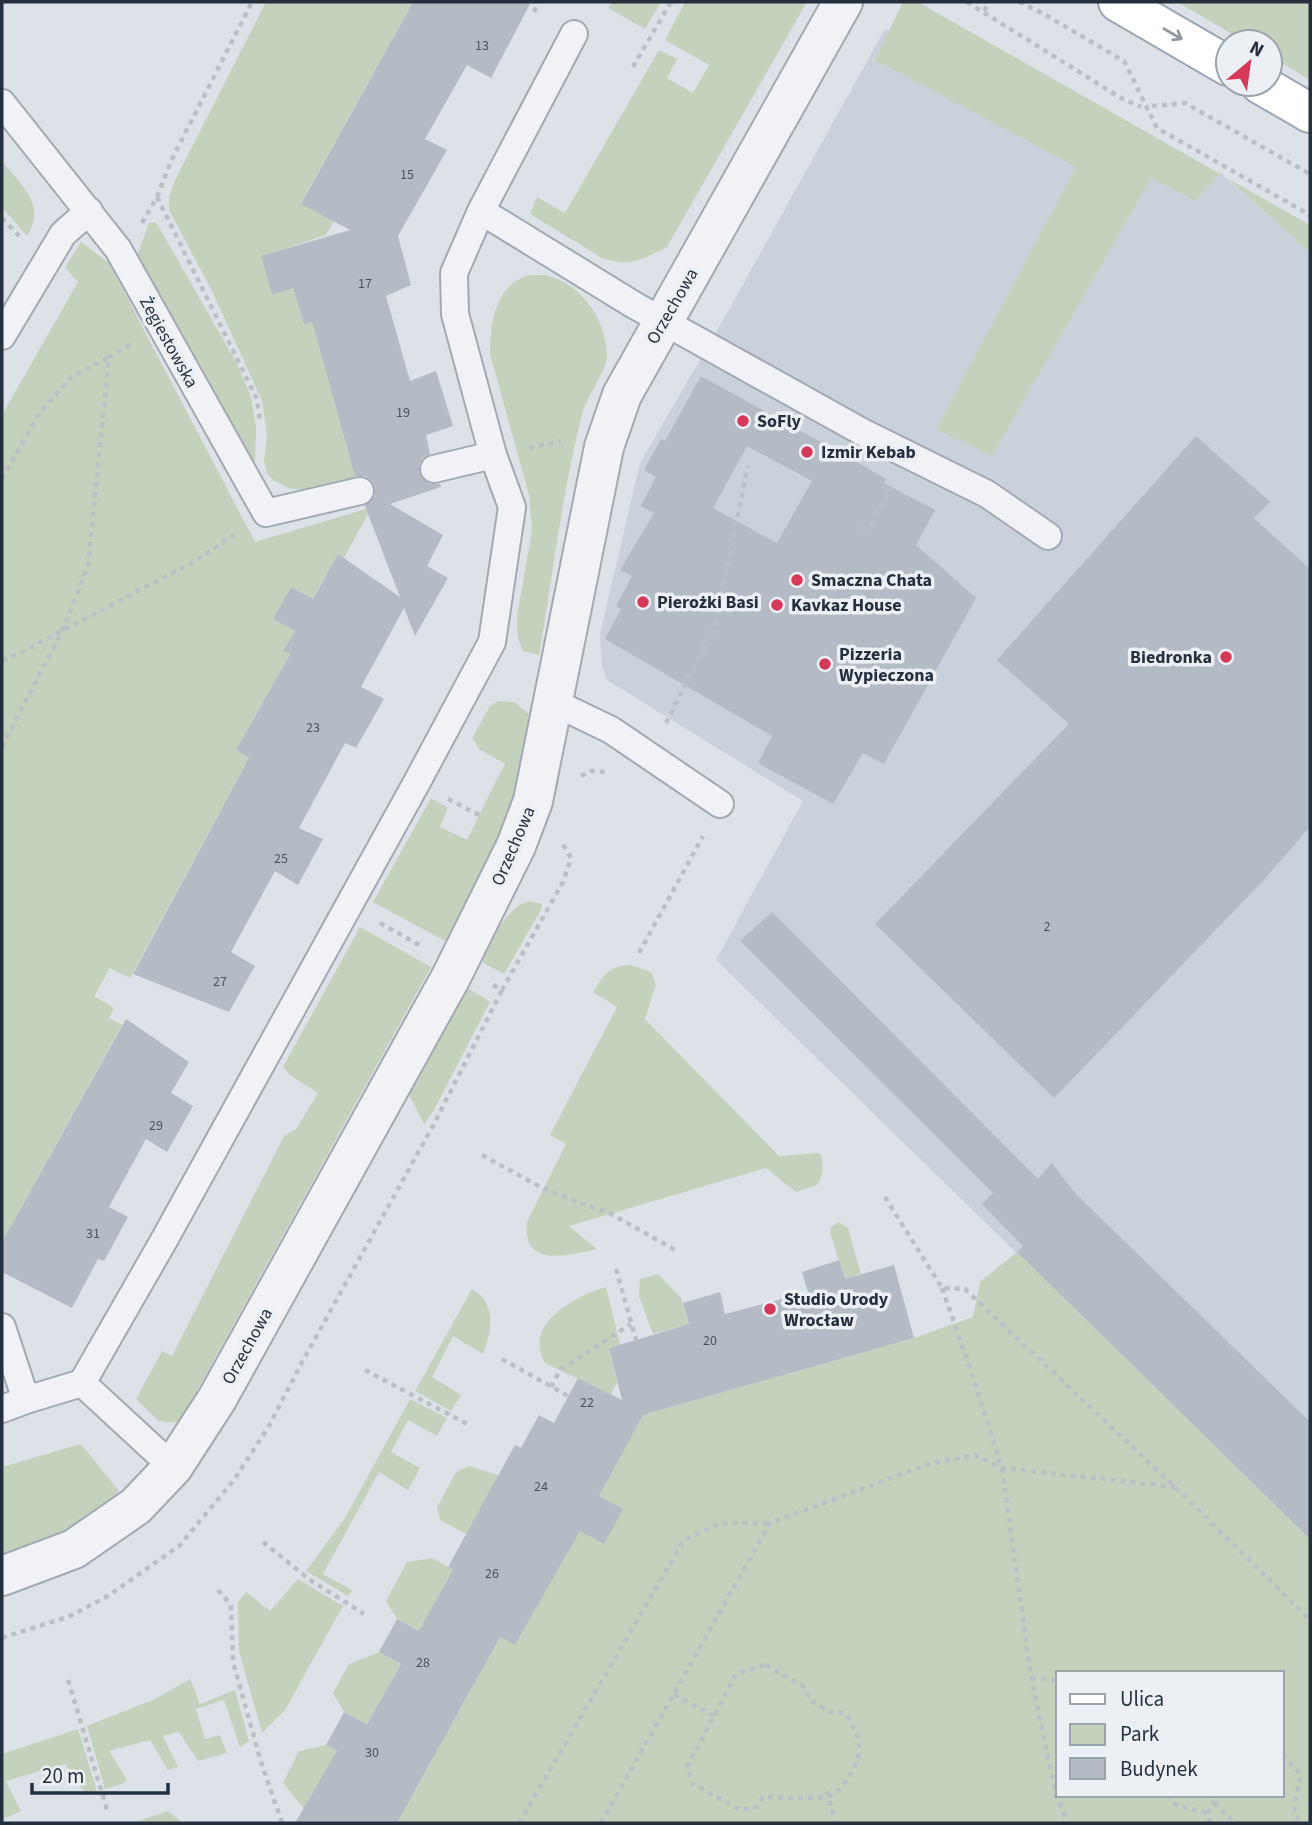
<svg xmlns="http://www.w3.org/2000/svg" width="1312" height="1825" viewBox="0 0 1312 1825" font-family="'Source Sans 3',sans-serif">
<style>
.built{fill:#cbd1da}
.green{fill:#c4d2bd;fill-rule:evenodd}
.building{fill:#b4bbc5;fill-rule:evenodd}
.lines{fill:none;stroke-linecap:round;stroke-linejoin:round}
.lane-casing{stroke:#a2a9b2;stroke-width:30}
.street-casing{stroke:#a2a9b2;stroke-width:42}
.primary-casing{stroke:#9ba6b4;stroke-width:42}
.path{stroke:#bbc0c6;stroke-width:4.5;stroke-dasharray:5 5;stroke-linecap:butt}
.lane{stroke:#f0f2f6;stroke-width:26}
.street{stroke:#f0f2f6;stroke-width:38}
.primary{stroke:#fff;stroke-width:38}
.oneway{stroke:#92989f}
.poi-dot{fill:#d63958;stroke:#ecf0f5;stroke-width:2.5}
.labels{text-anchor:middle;stroke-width:7;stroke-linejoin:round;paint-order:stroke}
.number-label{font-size:14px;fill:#495360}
.street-label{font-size:18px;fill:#25303f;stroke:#ecf0f5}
.poi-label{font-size:18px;font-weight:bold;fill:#25303f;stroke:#ecf0f5;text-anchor:start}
</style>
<rect width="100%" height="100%" fill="#dde2e8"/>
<path class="built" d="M885,29L1151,177L1220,173L1310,253V1539L716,960L803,801L607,680L602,666L600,634L640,463L726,315Z"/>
<path class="green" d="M266,2H413L301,203L334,221L326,235L261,257L272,294L293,288L304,324L312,322L356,479L304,490L288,488L273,480L267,473L264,462L267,433L262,401L211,289L169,210V196L176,178Z
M612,2H661L645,29L608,8Z
M685,2H807L667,247C642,259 630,268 602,258L530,214L537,197L565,213L659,50L677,59L667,78L693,93L709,65L665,40Z
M903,2H918L1310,225V253L1221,173L1195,201L1151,178L992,456L936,429L1076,167L875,60Z
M1177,2H1310V80L1270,56V42H1246Z
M2,161C21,186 47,203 27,236L2,207Z
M156,222L235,360L251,396L256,427L255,464L207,385L137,256L149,223Z
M81,242L109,263L255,542L366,509L368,514L344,558L338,554L313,599L291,587L273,619L295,631L284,651L290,654L236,750L249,758L130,978L110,968L94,996L114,1008L109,1018L122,1025L2,1242V415L78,282L65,267Z
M527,275C534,276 542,274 548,276C584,285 607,322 607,358C606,370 587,397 583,411C562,491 553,574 539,655L523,651L518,638L517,616L532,531L529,495L490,354C490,331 493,300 512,284C516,280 522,278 527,275Z
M498,701L514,702L529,714L515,797L497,847L445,941L373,902L431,798L448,808L440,827L467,840C480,815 491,789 505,764L479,749L472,738L490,706Z
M528,901L542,904L541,910L504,974L480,961C493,939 503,911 528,901Z
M360,927L431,967L183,1416L178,1423L159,1421L136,1399L162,1351L172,1356L284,1136L296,1129L318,1093L291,1076L283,1067Z
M631,965L651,972L656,984L645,1019L779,1156L818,1153L821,1155C824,1167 824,1175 817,1185L796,1192L766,1168L569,1226L597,1249C570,1255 521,1269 527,1222L566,1144L550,1135L617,1007L593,992C605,974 608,966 631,965Z
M465,986L490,1002L434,1110L424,1124L408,1093Z
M839,1222L848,1228L861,1274L845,1279L830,1233L831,1227Z
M1017,1252L1310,1539V1823H397L500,1637L515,1644L643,1415L914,1338L973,1317L980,1282ZM1058,1673H1282V1795H1058Z
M658,1274L681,1298L689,1324L653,1334L639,1296L640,1279Z
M606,1287L620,1344L609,1348L617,1382L611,1395L545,1363C522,1324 575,1296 606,1287Z
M472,1289C497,1303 492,1331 483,1354L453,1336L432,1377L461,1395L451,1411L415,1391Z
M410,1399L447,1418L437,1436L408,1420L391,1452L420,1468L408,1490L379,1472L323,1574L352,1590L348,1596L306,1571L345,1518Z
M81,1444L119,1491C81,1526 51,1539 2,1554V1467Z
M469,1466L498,1475L519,1487L487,1545L440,1520L437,1507L456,1472Z
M432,1558L468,1578L419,1631L397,1619L386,1601L407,1562Z
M298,1579L343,1606L285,1710L262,1733L239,1651L238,1602L246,1592L270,1611Z
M379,1652L401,1664L367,1724L344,1712L333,1693L349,1664Z
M190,1679L200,1704L235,1690L249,1741L240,1747L224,1700L196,1709L205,1739L220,1735L227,1753L198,1761L179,1732L163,1736L178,1767L168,1770L150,1740L109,1751L127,1780L122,1784L105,1789L87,1726L155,1699Z
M78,1729L97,1791L86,1795L65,1764L6,1781L21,1811L3,1819L2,1754Z
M326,1745L349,1757L317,1816L303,1808L283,1783L299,1751Z
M168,1811L183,1823H136L137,1821Z"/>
<path class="building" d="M413,2H531L491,78L467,65L425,139L447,150L398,236L411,285L386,296L410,381L436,371L453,426L426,435L430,454L423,458L419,465V473L423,480L430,484H440L441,487L390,504L443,535L427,566L448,578L415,636L404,608L361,687L384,699L356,748L345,743L299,828L323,839L298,885L275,871L231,952L255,966L229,1012L133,974L249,758L236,750L290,654L283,651L295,631L273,619L291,587L313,599L338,554L400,597L365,506L375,496V487L372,481L365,476H355L312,322L304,324L293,288L272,295L261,256L350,230L301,204Z
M701,376L857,462L886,479L884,483L935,510L916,545L976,598L884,764L863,753L833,804L758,763L772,736L605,639L621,609L616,606L632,576L620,570L654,513L641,506L656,477L644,470L661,439L665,441ZM747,446L812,481L777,543L713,508Z
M1196,436L1270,502L1254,518L1310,569V827L1261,883L1054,1098L875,924L1069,724L997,660Z
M772,912L1038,1179L1052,1163L1075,1193L1310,1422V1539L1017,1252L1023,1246L982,1204L993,1193L740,941Z
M126,1019L189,1062L171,1093L193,1106L167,1152L146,1139L109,1207L128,1217L104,1261L98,1259L72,1308L2,1272V1242Z
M839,1260L845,1279L894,1265L914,1338L643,1415L599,1496L623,1509L604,1544L580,1531L515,1645L500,1637L397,1823H295L337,1751L326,1745L344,1712L367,1724L401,1664L379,1652L397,1619L419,1631L453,1570L448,1567L515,1445L521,1448L539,1415L554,1423L578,1378L622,1400L609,1348L689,1324L683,1303L720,1292L725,1314L808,1292L802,1272Z"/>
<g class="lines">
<g class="lane-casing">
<path id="lane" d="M2,103L118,249L266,513L360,491
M481,211L634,305L866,434L987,494L1048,536
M2,336L63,234L89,211
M434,469L493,455
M553,702L611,730L720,804
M2,1327L26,1400L82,1383L173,1467
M82,1383L163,1242L417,782L492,642L512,507L493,455L455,314L454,273L481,211L574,34
M2,1409L26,1400"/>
</g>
<g class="street-casing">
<path id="street" d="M2,1576L74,1549L136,1506L173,1467L217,1399L451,977L516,846L533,801L604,447L622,395L843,2"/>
</g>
<g class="primary-casing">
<path id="primary" d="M1118,2L1228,66
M1260,84L1310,113"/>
</g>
<path class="path" d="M967,2L1121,98L1141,107
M1019,2L1042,13L1124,61L1157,128L1310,215
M984,11L989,2
M534,12L539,2
M633,67L671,2
M1152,106L1185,103L1310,174
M157,197L171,161L252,2
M2,218L20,237
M142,223L157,197L257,399L260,422
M529,448L561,441
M2,479L38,415L70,378L109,357
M862,530L873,522L891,488
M2,660L20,653L195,561L237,533
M666,723L716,623L748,466
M2,747L63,629L88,566L109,357L131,344
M581,776L591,771L606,772
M448,799L481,816
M380,923L421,946
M639,953L703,836
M493,985L502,990L563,882L571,858L562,843
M482,1155L544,1189L611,1214L677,1251
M885,1197L942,1288L965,1289L1175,1487L1310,1620
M616,1269L636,1340
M942,1288L969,1365L1002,1468L1031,1677L1056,1795L1068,1823
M502,1359L568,1396
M365,1370L467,1424
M551,1387L560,1370L631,1324
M263,1542L310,1580L364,1614
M218,1590L231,1605L233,1662L261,1762L282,1823
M2,1638L70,1616L108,1596L179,1546L234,1480L269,1426L301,1364L434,1124L502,990
M766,1665L803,1686L811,1701L831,1712L845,1713C863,1740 865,1756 845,1782C841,1788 836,1794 829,1796C817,1800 778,1797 763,1797L756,1807L740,1810L692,1783L687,1767L736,1674Z
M1031,1677L1058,1681
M68,1680L108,1813
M674,1695L716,1717
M1282,1755L1301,1774L1294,1806L1299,1823
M827,1791L835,1823
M1167,1795L1176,1805L1208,1813
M1214,1803L1235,1823
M519,1823L684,1540L721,1523H769
M601,1823L770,1523L929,1464L976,1455L1002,1468L1175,1487
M1210,1823L1208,1813L1218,1795"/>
<use href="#lane" class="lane"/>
<use href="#street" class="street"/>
<use href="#primary" class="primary"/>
</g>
<defs><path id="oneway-shaft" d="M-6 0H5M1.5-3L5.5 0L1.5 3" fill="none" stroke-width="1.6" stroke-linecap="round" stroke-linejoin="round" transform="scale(1.75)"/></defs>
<use class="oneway" href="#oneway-shaft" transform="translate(1173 34) rotate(30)"/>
<g class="poi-dot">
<circle cx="743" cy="421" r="7"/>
<circle cx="807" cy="452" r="7"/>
<circle cx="797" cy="580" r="7"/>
<circle cx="643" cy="602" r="7"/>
<circle cx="777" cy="605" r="7"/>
<circle cx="1226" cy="657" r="7"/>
<circle cx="825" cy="664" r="7"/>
<circle cx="770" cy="1309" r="7"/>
</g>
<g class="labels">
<g class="number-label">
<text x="482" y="50">13</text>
<text x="407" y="179">15</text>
<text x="365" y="288">17</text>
<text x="403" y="417">19</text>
<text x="313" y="732">23</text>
<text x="281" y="863">25</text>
<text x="1047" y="931">2</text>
<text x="220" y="986">27</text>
<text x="156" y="1130">29</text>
<text x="93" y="1238">31</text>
<text x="710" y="1345">20</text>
<text x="587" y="1407">22</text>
<text x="541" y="1491">24</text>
<text x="492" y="1578">26</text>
<text x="423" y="1667">28</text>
<text x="372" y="1757">30</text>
</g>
<g class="street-label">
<text transform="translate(672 306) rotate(-60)" y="6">Orzechowa</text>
<text transform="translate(169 342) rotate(61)" y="6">Żegiestowska</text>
<text transform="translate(513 846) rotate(-67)" y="6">Orzechowa</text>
<text transform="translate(247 1346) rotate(-61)" y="6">Orzechowa</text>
</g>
<g class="poi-label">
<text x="757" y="427">SoFly</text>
<text x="821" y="458">Izmir Kebab</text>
<text x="811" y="586">Smaczna Chata</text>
<text x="657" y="608">Pierożki Basi</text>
<text x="791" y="611">Kavkaz House</text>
<text x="839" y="660">Pizzeria<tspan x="839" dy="21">Wypieczona</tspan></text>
<text x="1212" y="663" text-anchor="end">Biedronka</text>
<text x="784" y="1305">Studio Urody<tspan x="784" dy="21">Wrocław</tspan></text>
</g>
</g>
<rect width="1312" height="1825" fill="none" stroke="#25303f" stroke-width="7"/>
<rect x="1056" y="1671" width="228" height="126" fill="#ecf0f5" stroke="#9ca3ac" stroke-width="2"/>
<rect x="1070" y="1694" width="35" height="10" fill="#ffffff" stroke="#9ca3ac" stroke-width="2"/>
<text x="1120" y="1706" font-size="21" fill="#25303f">Ulica</text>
<rect x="1070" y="1724" width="35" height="21" fill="#c4d2bd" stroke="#9ca3ac" stroke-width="2"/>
<text x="1120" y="1741" font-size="21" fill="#25303f">Park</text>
<rect x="1070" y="1758" width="35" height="21" fill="#b4bbc5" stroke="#9ca3ac" stroke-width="2"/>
<text x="1120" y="1776" font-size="21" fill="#25303f">Budynek</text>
<g transform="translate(1249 63) rotate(29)"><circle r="33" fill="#ecf0f5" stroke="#9ca3ac" stroke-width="2"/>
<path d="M0-5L12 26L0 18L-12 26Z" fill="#d63958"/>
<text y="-10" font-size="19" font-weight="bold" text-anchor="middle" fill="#25303f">N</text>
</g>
<path d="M32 1783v10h136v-10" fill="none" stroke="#25303f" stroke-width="3.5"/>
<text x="42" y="1783" font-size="21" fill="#25303f" stroke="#ecf0f5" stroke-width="5" paint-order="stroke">20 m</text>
</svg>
